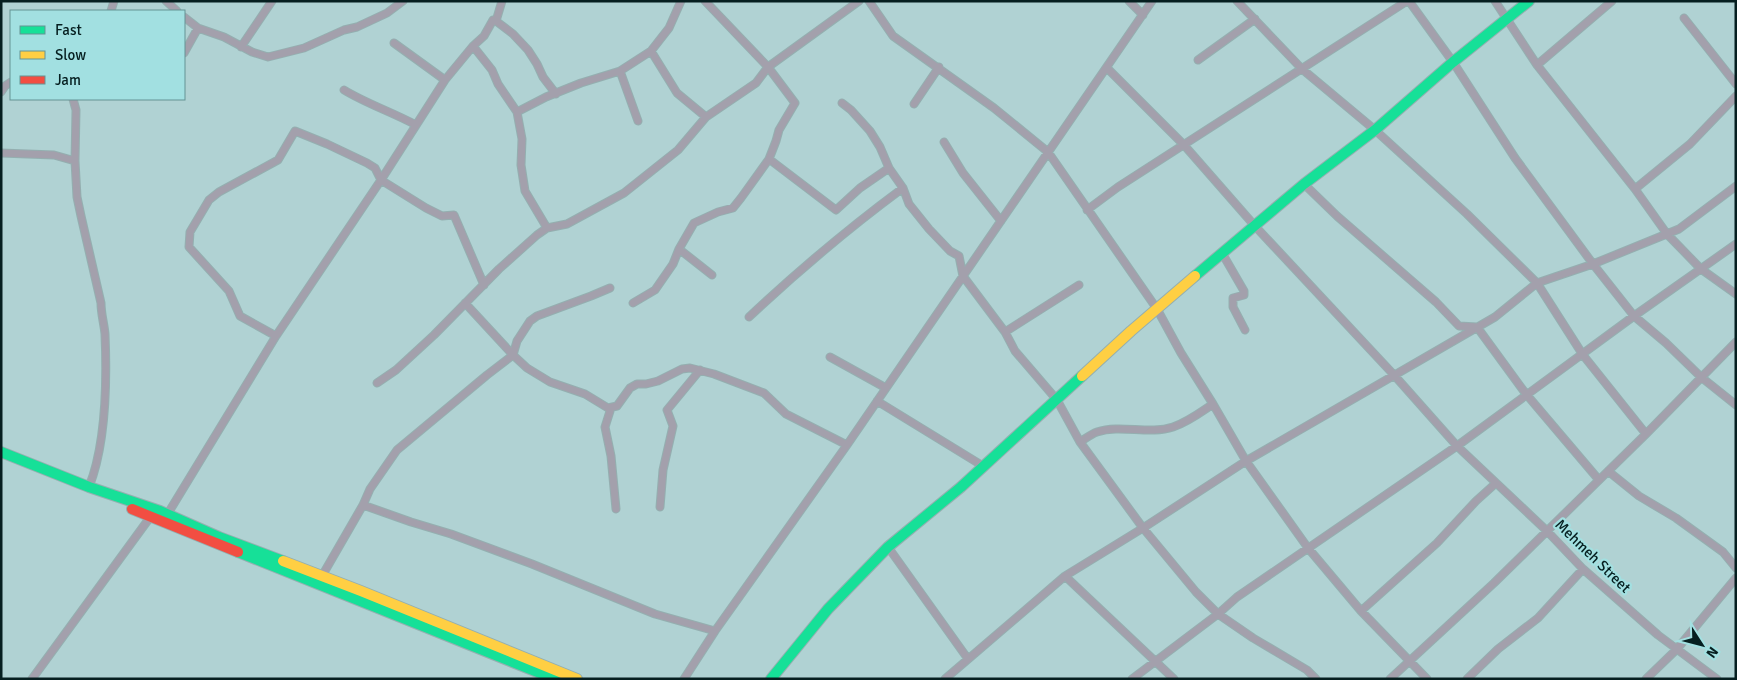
<svg xmlns="http://www.w3.org/2000/svg" width="1737" height="680" viewBox="0 0 1737 680" font-family="Signika,sans-serif">
<style>
.lines{fill:none;stroke-linecap:round;stroke-linejoin:round}
.street-casing{stroke:#94afb0;stroke-width:9}
.fast-casing{stroke:#94afb0;stroke-width:12}
.slow-casing{stroke:#94afb0;stroke-width:12}
.jam-casing{stroke:#94afb0;stroke-width:12}
.street{stroke:#a3a0ac;stroke-width:7}
.fast{stroke:#16e098;stroke-width:10}
.slow{stroke:#ffcf43;stroke-width:10}
.jam{stroke:#f24e42;stroke-width:10}
.labels{text-anchor:middle;stroke-width:4.5;stroke-linejoin:round;paint-order:stroke}
.street-label{font-size:15px;fill:#061f20;stroke:#a2e0e1}
</style>
<rect width="100%" height="100%" fill="#b0d2d3"/>
<g class="lines">
<g class="street-casing">
<path id="street" d="M166,1L177,11
M869,1L893,36L994,108L1048,152L1157,309L1181,353L1213,404L1246,461L1308,548L1361,611L1427,679
M1129,1L1143,15
M1237,1L1302,69L1375,130L1467,214L1537,283L1583,355L1646,434
M1409,1L1453,62L1515,158L1593,264L1634,316L1666,343L1701,377L1736,405
M1495,1L1537,65L1635,189L1667,234L1701,269L1736,294
M111,11L114,1
M184,17L198,28L224,37L252,52L268,57L304,48L344,30L357,27L387,13L403,1
M1684,18L1736,84
M496,21L513,34L528,50L537,64L543,77L556,94
M394,43L445,80
M473,46L492,70L498,84L517,112L522,139L521,165L525,191L547,228
M241,47L272,1
M651,51L677,93L706,117
M184,53L198,28
M1198,60L1255,19
M1537,65L1612,1
M1107,68L1184,145L1254,225L1394,375L1457,446L1547,531L1583,569L1658,635L1717,679
M620,71L638,121
M344,90C367,104 392,112 416,125
M1,92L5,86L11,82
M73,99L76,110L75,161
M842,103L851,110L870,131L880,147L889,168L903,188L909,204L929,229L950,251L959,256L963,276L1005,332L1015,351L1057,400L1080,442L1143,528L1196,592L1218,614L1253,638L1307,670L1316,679
M914,104L939,67
M517,112L546,97L581,83L620,71L651,51L669,28L681,1
M944,142L963,173L1001,221
M1,153L54,155L75,161L77,197L81,216L101,303C101,314 104,323 105,334C107,381 106,444 89,487
M769,159L836,210L860,188L889,168
M1304,184L1337,216L1436,302L1459,326L1477,327L1526,394L1599,480
M1635,189L1690,144L1736,96
M1087,210L1118,187L1407,1
M679,249L712,275
M1222,253L1244,291V295L1233,298V307L1245,330
M465,303L513,355L527,368L550,382L585,394L608,408L617,406L630,388L637,384H646L658,381L682,369L690,368L714,374L764,393L786,414L847,445
M633,303L655,290L673,264L679,249L694,223L718,212L733,208L741,198L769,159L776,141L779,130L795,103L768,67L705,1
M749,317C798,271 849,228 903,188
M1005,332L1079,285
M276,336L240,316L229,291L189,247L190,232L209,200L219,192L278,160L295,131L327,144L367,163L375,168L381,180L426,208L442,216L454,215L484,285
M830,357L886,388
M377,383L396,370L434,335L499,269L537,235L547,228L567,224L624,193L678,150L706,117L756,83L768,67L859,1
M877,401L983,466
M611,408L605,427L611,456L616,509
M1080,442C1085,439 1091,434 1097,432C1121,424 1149,435 1173,427C1188,422 1201,412 1213,404
M1608,471L1639,496L1676,518L1723,552L1736,568
M363,505L411,522L451,534L532,564L655,614L715,631
M660,507L663,470L673,426L667,410L700,370
M167,515L276,336L381,180L445,80L473,46L484,36L493,20L496,21L502,1
M888,547L968,659
M322,576L363,505L370,489L397,450L487,375L513,355L517,341L530,321L537,316L591,296L610,288
M1065,576L1174,679
M1361,611L1437,543L1476,501L1496,483
M32,679L151,516
M684,679L715,631L847,445L1152,1
M945,679L1065,576L1143,528L1246,461L1495,317L1537,283L1593,264L1679,229L1736,186
M1132,679L1218,614L1237,597L1457,446L1634,316L1736,244
M1390,679L1494,583L1646,434L1736,342
M1467,679L1498,649L1538,618L1583,569
M1646,679L1677,649L1736,578"/>
</g>
<g class="fast-casing">
<path id="fast" d="M1195,276L1304,184L1375,130L1453,62L1529,1
M1,452L89,487L160,511L219,537L283,561
M238,552L555,679
M771,679L828,609L888,547L961,487L1082,376"/>
</g>
<g class="slow-casing">
<path id="slow" d="M1082,376L1131,331L1195,276
M283,561L361,591L577,679"/>
</g>
<g class="jam-casing">
<path id="jam" d="M132,509L238,552"/>
</g>
<use href="#street" class="street"/>
<use href="#fast" class="fast"/>
<use href="#slow" class="slow"/>
<use href="#jam" class="jam"/>
</g>
<g class="labels">
<g class="street-label">
<text transform="translate(1593 556) rotate(44)" y="5">Mehmeh Street</text>
</g>
</g>
<rect width="1737" height="680" fill="none" stroke="#061f20" stroke-width="5"/>
<rect x="10" y="10" width="175" height="90" fill="#a2e0e1" stroke="#649394"/>
<rect x="20" y="26" width="25" height="8" fill="#16e098" stroke="#649394"/>
<text x="55" y="35" font-size="15" fill="#061f20">Fast</text>
<rect x="20" y="51" width="25" height="8" fill="#ffcf43" stroke="#649394"/>
<text x="55" y="60" font-size="15" fill="#061f20">Slow</text>
<rect x="20" y="76" width="25" height="8" fill="#f24e42" stroke="#649394"/>
<text x="55" y="85" font-size="15" fill="#061f20">Jam</text>
<g transform="translate(1702 645) rotate(126)" stroke="#a2e0e1" stroke-width="4" paint-order="stroke">
<path d="M0-4L9 19L0 12L-9 19Z" fill="#061f20"/>
<text y="-8" font-size="14" font-weight="bold" text-anchor="middle" fill="#061f20">N</text>
</g>
</svg>
